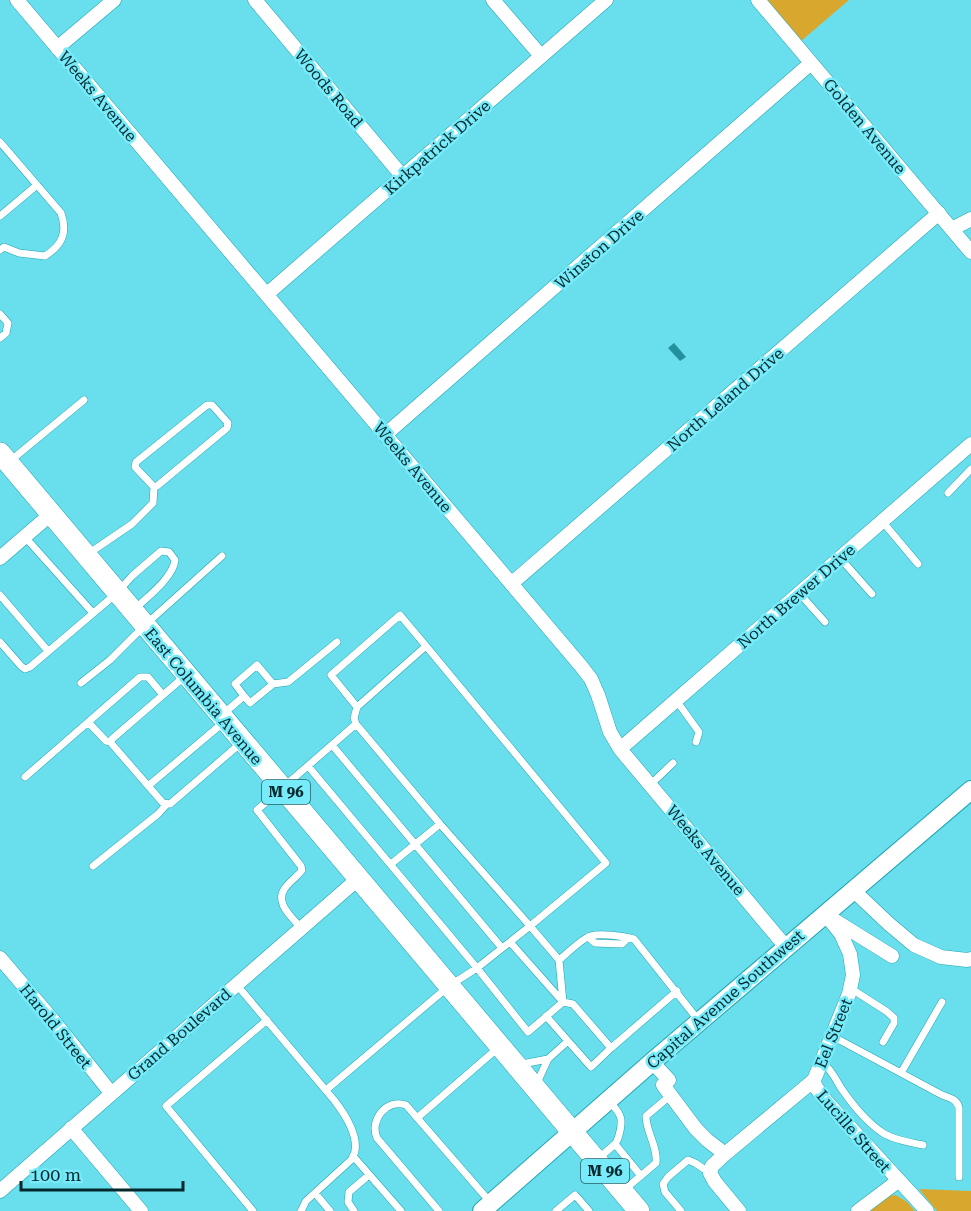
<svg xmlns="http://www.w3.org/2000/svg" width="971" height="1211" viewBox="0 0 971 1211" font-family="'Roboto Serif',serif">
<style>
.park{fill:#d8a82e}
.water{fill:url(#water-ripples)}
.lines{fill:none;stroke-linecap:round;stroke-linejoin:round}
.service-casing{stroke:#20a5b2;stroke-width:8}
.minor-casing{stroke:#20a5b2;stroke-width:15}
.secondary-casing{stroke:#20a5b2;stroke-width:20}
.primary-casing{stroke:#20a5b2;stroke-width:22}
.service{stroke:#fff;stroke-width:7}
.minor{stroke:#fff;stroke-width:14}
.secondary{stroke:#fff;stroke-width:18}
.primary{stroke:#fff;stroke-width:21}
.labels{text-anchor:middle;stroke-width:5;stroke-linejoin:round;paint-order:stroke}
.shield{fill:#77ebf9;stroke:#25636b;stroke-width:1.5}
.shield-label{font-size:15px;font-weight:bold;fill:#02292e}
.street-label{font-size:16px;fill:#02292e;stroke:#77ebf9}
</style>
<defs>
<pattern id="water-ripples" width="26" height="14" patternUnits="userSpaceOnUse" patternTransform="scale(1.5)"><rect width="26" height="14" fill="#23919d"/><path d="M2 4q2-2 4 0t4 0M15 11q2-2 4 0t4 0" fill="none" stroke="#1c7680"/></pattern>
</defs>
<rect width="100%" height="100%" fill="#69deec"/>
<path class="park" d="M766,0H849L801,41Z
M919,1189L971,1191V1211H937Z
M896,1195L907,1202L915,1211H869L887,1196Z"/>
<path class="water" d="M674,343L686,357L680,361L668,348Z"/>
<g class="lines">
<g class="service-casing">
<path id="service" d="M0,142L61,213C68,233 62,245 45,256L19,253L4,247L0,250
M0,216L37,185
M0,314L8,323L6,333L0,338
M10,461L84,400
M948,493L971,469
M882,521L918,564
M25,537L93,613
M88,554L132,524L153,503L154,487L157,486L227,428L228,423L212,405H207L136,462L135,467L154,487
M840,558L872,594
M799,593L825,622
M0,595L48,651
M0,642L21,666L25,669L30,667L117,593L132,576L161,551L169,552L175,560C173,578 147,597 135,609
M185,676L112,739L111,743L163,803L170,804L241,743
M81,683L110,660L145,625L222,556
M244,696L235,684L257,665L273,684
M676,700L699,732L696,742
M357,707L331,675L400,615L426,646
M223,714L244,696L250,703L273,684L288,682L337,642
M88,722L106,741L111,742
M356,724L354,718L357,707L426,646L606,863L530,926L559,960
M332,745L502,948
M308,766L477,968L528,1032L563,1002
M25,777L140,677H148L163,695
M651,784L673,763
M148,786L224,722
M391,864L440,824
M93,866L158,814L167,804
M301,928C292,917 274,903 285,888C290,881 297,877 302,870L301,866L257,810L356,724L440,824L530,926L477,968L449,986L326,1090
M588,937L595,943L622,944L628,938
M510,942L563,1002L573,1004L611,1048L591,1067L568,1041L548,1059L537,1083
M236,984L334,1100C344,1113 358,1134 355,1151C355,1152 352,1159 351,1160L306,1201L301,1211
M850,988L886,1011L894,1018V1023L883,1042
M563,1002L559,960C565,955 583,938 590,936C601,933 623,936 634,939L699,1021
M546,1016L568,1041
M832,1036L942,1095C950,1098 957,1099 959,1108V1177
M611,1048L677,991
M822,1062C831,1069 835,1078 841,1088C852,1104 866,1122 883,1133C892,1139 912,1143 923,1145
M522,1064L548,1059
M901,1073L942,1002
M608,1100C612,1105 618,1110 620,1116C623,1122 619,1139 615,1144L641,1176
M417,1118L499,1047
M353,1156L401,1211
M599,1158L615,1144
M624,1190L656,1163C658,1147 646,1132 646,1116L671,1095
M315,1193L330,1211
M253,1211L166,1106L267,1020
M354,1211L348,1202L349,1192L369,1175
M439,1211L377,1138C369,1120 387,1098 406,1105L491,1203
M556,1211L575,1195L589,1211
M681,1211L665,1192L663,1184L668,1177L688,1160L695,1163L710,1173"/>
</g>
<g class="minor-casing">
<path id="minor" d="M17,0L581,666L591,679L598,695L610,732L620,749L786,947
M255,0L403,177
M493,0L541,56
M758,0L971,252
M57,48L114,0
M952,229L971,219
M267,294L606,0
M386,434L811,63
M0,558L51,514
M511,584L939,213
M620,749L971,444
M853,890L889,924L914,945L941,957L967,960L971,959
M834,920L892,956
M0,958L52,1019L111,1093
M652,1062L669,1080L663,1085L696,1129L707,1140L725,1154
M814,1080L815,1086L826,1101L927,1211
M71,1128L141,1211
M0,1191L359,878
M739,1211L715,1182L710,1173L712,1166L725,1154L814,1080L849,994L853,975L850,954L841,934L825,914
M858,1211L898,1181"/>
</g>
<g class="secondary-casing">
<path id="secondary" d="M482,1211L652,1062L971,790"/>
</g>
<g class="primary-casing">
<path id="primary" d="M0,453L639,1211"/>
</g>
<use href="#service" class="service"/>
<use href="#minor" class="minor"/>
<use href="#secondary" class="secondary"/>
<use href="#primary" class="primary"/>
</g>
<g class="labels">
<g class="shield">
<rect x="262" y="780" width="48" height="24" rx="4.5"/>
<rect x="581" y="1159" width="48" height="24" rx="4.5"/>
</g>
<g class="shield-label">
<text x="286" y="797">M 96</text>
<text x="605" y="1176">M 96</text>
</g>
<g class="street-label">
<text transform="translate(329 88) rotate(50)" y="6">Woods Road</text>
<text transform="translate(98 96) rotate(50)" y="6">Weeks Avenue</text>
<text transform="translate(865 126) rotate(50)" y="6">Golden Avenue</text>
<text transform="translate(437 147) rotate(-41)" y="6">Kirkpatrick Drive</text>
<text transform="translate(599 249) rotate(-41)" y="6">Winston Drive</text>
<text transform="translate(725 399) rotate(-41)" y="6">North Leland Drive</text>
<text transform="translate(413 467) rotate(50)" y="6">Weeks Avenue</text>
<text transform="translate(796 596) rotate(-41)" y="6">North Brewer Drive</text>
<text transform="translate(204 696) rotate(50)" y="6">East Columbia Avenue</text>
<text transform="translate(706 850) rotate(50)" y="6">Weeks Avenue</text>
<text transform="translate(725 999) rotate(-41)" y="6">Capital Avenue Southwest</text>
<text transform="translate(56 1026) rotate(51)" y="6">Harold Street</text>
<text transform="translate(833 1033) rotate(-68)" y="6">Eel Street</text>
<text transform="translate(179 1034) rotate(-41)" y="6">Grand Boulevard</text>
<text transform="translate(854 1131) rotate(49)" y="6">Lucille Street</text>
</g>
</g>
<path d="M21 1181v9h162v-9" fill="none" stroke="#02292e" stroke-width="3"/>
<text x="30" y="1181" font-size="18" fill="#02292e" stroke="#77ebf9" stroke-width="4.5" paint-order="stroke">100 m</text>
</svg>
